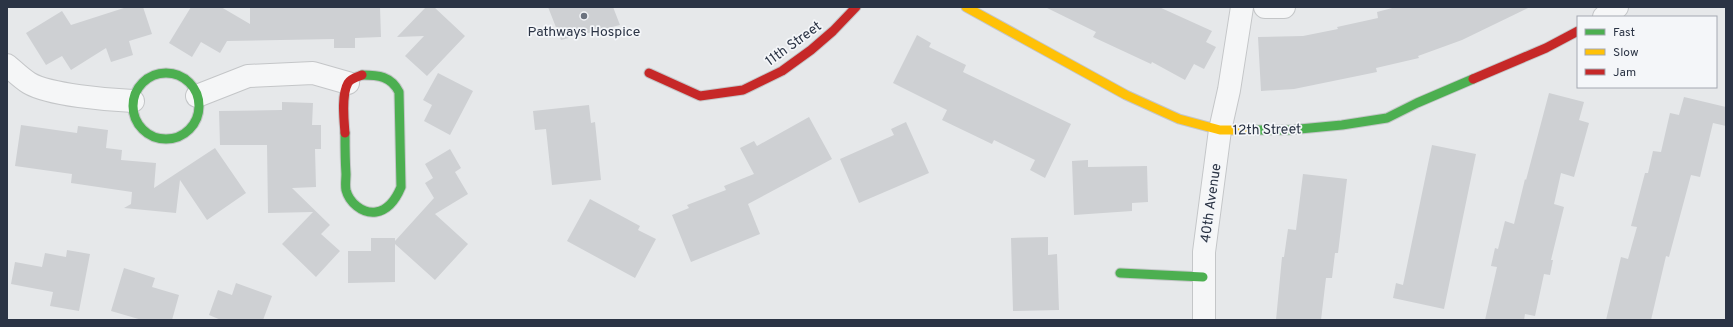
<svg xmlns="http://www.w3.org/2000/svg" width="1733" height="327" viewBox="0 0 1733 327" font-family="Overpass,sans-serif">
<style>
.building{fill:#ced0d3}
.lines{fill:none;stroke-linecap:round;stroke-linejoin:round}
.street-casing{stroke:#c4c6c8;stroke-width:24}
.fast-casing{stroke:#c4c6c8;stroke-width:11}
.slow-casing{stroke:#c4c6c8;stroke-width:11}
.jam-casing{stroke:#c4c6c8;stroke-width:11}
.street{stroke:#f5f6f7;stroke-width:22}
.fast{stroke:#4caf50;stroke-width:9}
.slow{stroke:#ffc107;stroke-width:9}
.jam{stroke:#c62828;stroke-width:9}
.poi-dot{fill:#6c737f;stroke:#f4f6f9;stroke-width:1.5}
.labels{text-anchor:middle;stroke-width:3.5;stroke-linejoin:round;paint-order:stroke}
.poi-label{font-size:14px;fill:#2b3445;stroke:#f4f6f9}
.street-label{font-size:14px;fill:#2b3445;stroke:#f4f6f9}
</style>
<rect width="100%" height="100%" fill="#e6e8ea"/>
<path class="building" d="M127,7H143L152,34L129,41L133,55L111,62L106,48L71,70L62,56L46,65L26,33L62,11L71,25Z
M191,7H221L250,24V7H380L381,37L355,38V48H334V39L227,41L220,53L201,42L192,57L169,43Z
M426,7H434L465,36L427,76L405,56L424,36L397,37Z
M548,7H613L620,25L561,40Z
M1045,7H1159L1212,31L1206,42L1216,47L1204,69L1194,64L1185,80L1152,62L1151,64L1093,37L1096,32Z
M1396,7H1530L1462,40L1418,56L1419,58L1376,68L1377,72L1294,89L1261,91L1258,37L1303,36L1338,29L1337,27L1378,18L1377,12Z
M917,35L931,43L929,47L966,65L963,72L1071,124L1045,178L1030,170L1035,160L994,140L992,144L942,120L947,110L893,83Z
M438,73L473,91L450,135L424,121L432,105L423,100Z
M1549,93L1584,102L1579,120L1589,123L1574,177L1561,173L1554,204L1564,207L1551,260H1553L1550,275L1544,274L1535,316L1525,314L1524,320H1485L1497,267L1491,266L1495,248L1498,249L1505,221L1514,224L1525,179L1526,180Z
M1684,97L1726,107V126L1713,123L1700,177L1691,175L1669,257L1666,256L1651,320H1606L1621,257L1628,259L1637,227L1631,226L1645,173H1648L1653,151L1661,152L1670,113L1679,115Z
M282,102L313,103L312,125H321V149H315L316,187L292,188L330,225L321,234L340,251L316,277L282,244L313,212L268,213L267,145H220L219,111L282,110Z
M589,105L591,123L595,122L601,180L552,185L546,129L535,130L533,111Z
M809,117L832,159L748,204L760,234L691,262L672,215L689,208L687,205L726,190L724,186L754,174L740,148L754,141L757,146Z
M906,122L929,173L859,203L840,159L894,135L891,129Z
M21,125L77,133L78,126L108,130L106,148L122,150L121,160L156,163L154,188L215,148L246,193L207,220L180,180L176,213L124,208L131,204L132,192L71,183L72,174L15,166Z
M1432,145L1476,154L1444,309L1393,298L1396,283L1403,285Z
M450,149L461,168L455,172L468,194L435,214L468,244L435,280L395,244V282L348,283V251H371V238H395V241L434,198L425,183L433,178L425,164Z
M1088,160V167L1147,166L1148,202L1132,203V211L1074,215L1072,161Z
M1303,174L1347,179L1338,253H1335L1332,278H1326L1321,320H1276L1282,257H1284L1288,229L1296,230Z
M590,199L640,226L638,230L656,239L635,278L567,241Z
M1048,237V255L1057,254L1059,310L1013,311L1011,238Z
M67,250L90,254L79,311L50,306L53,292L11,284L15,262L42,267L45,253L66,257Z
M124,268L155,278L152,287L179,295L172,320H142L111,311Z
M236,283L272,296L263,320H221L209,315L218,290L232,295Z"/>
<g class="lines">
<g class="street-casing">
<path id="street" d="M1265,7H1284
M1604,17L1617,7
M7,65C14,71 21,78 29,83C49,95 109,100 133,101
M197,96L248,76L313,73L348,83
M1204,320V252L1220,130L1229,90L1242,7"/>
</g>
<g class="fast-casing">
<path id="fast" d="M133 106a33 33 0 1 1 66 0a33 33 0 1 1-66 0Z
M1246,130H1289L1342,125L1387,118L1417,103L1473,79
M345,133C345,147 345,160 346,174C346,179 345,185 346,190C349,202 362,214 376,212C389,210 396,199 401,187L399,92C391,76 378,75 362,75
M1120,273L1203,277"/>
</g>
<g class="slow-casing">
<path id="slow" d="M966,7L1126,95L1179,119L1220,130H1246"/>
</g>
<g class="jam-casing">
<path id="jam" d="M649,73L700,96L743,90L782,71L811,50L833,31L856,7
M1473,79L1546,48L1578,31
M345,133C344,120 341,95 348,83C351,78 357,77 362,75"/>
</g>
<use href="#street" class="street"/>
<use href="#fast" class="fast"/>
<use href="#slow" class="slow"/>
<use href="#jam" class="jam"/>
</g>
<circle class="poi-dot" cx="584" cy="16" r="4"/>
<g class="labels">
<g class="poi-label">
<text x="584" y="36">Pathways Hospice</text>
</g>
<g class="street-label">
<text transform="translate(793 43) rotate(-36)" y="5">11th Street</text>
<text transform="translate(1267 129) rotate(-1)" y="5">12th Street</text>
<text transform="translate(1210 203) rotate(-82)" y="5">40th Avenue</text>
</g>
</g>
<rect width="1733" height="327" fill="none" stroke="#2b3445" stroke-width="16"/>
<rect x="1577" y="16" width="140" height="72" fill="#f4f6f9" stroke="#a4a8b1"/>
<rect x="1585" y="29" width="20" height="6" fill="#4caf50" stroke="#a4a8b1"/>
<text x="1613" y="36" font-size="12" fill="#2b3445">Fast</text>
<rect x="1585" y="49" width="20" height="6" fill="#ffc107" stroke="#a4a8b1"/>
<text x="1613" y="56" font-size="12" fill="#2b3445">Slow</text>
<rect x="1585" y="69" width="20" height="6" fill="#c62828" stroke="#a4a8b1"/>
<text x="1613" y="76" font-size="12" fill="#2b3445">Jam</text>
</svg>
